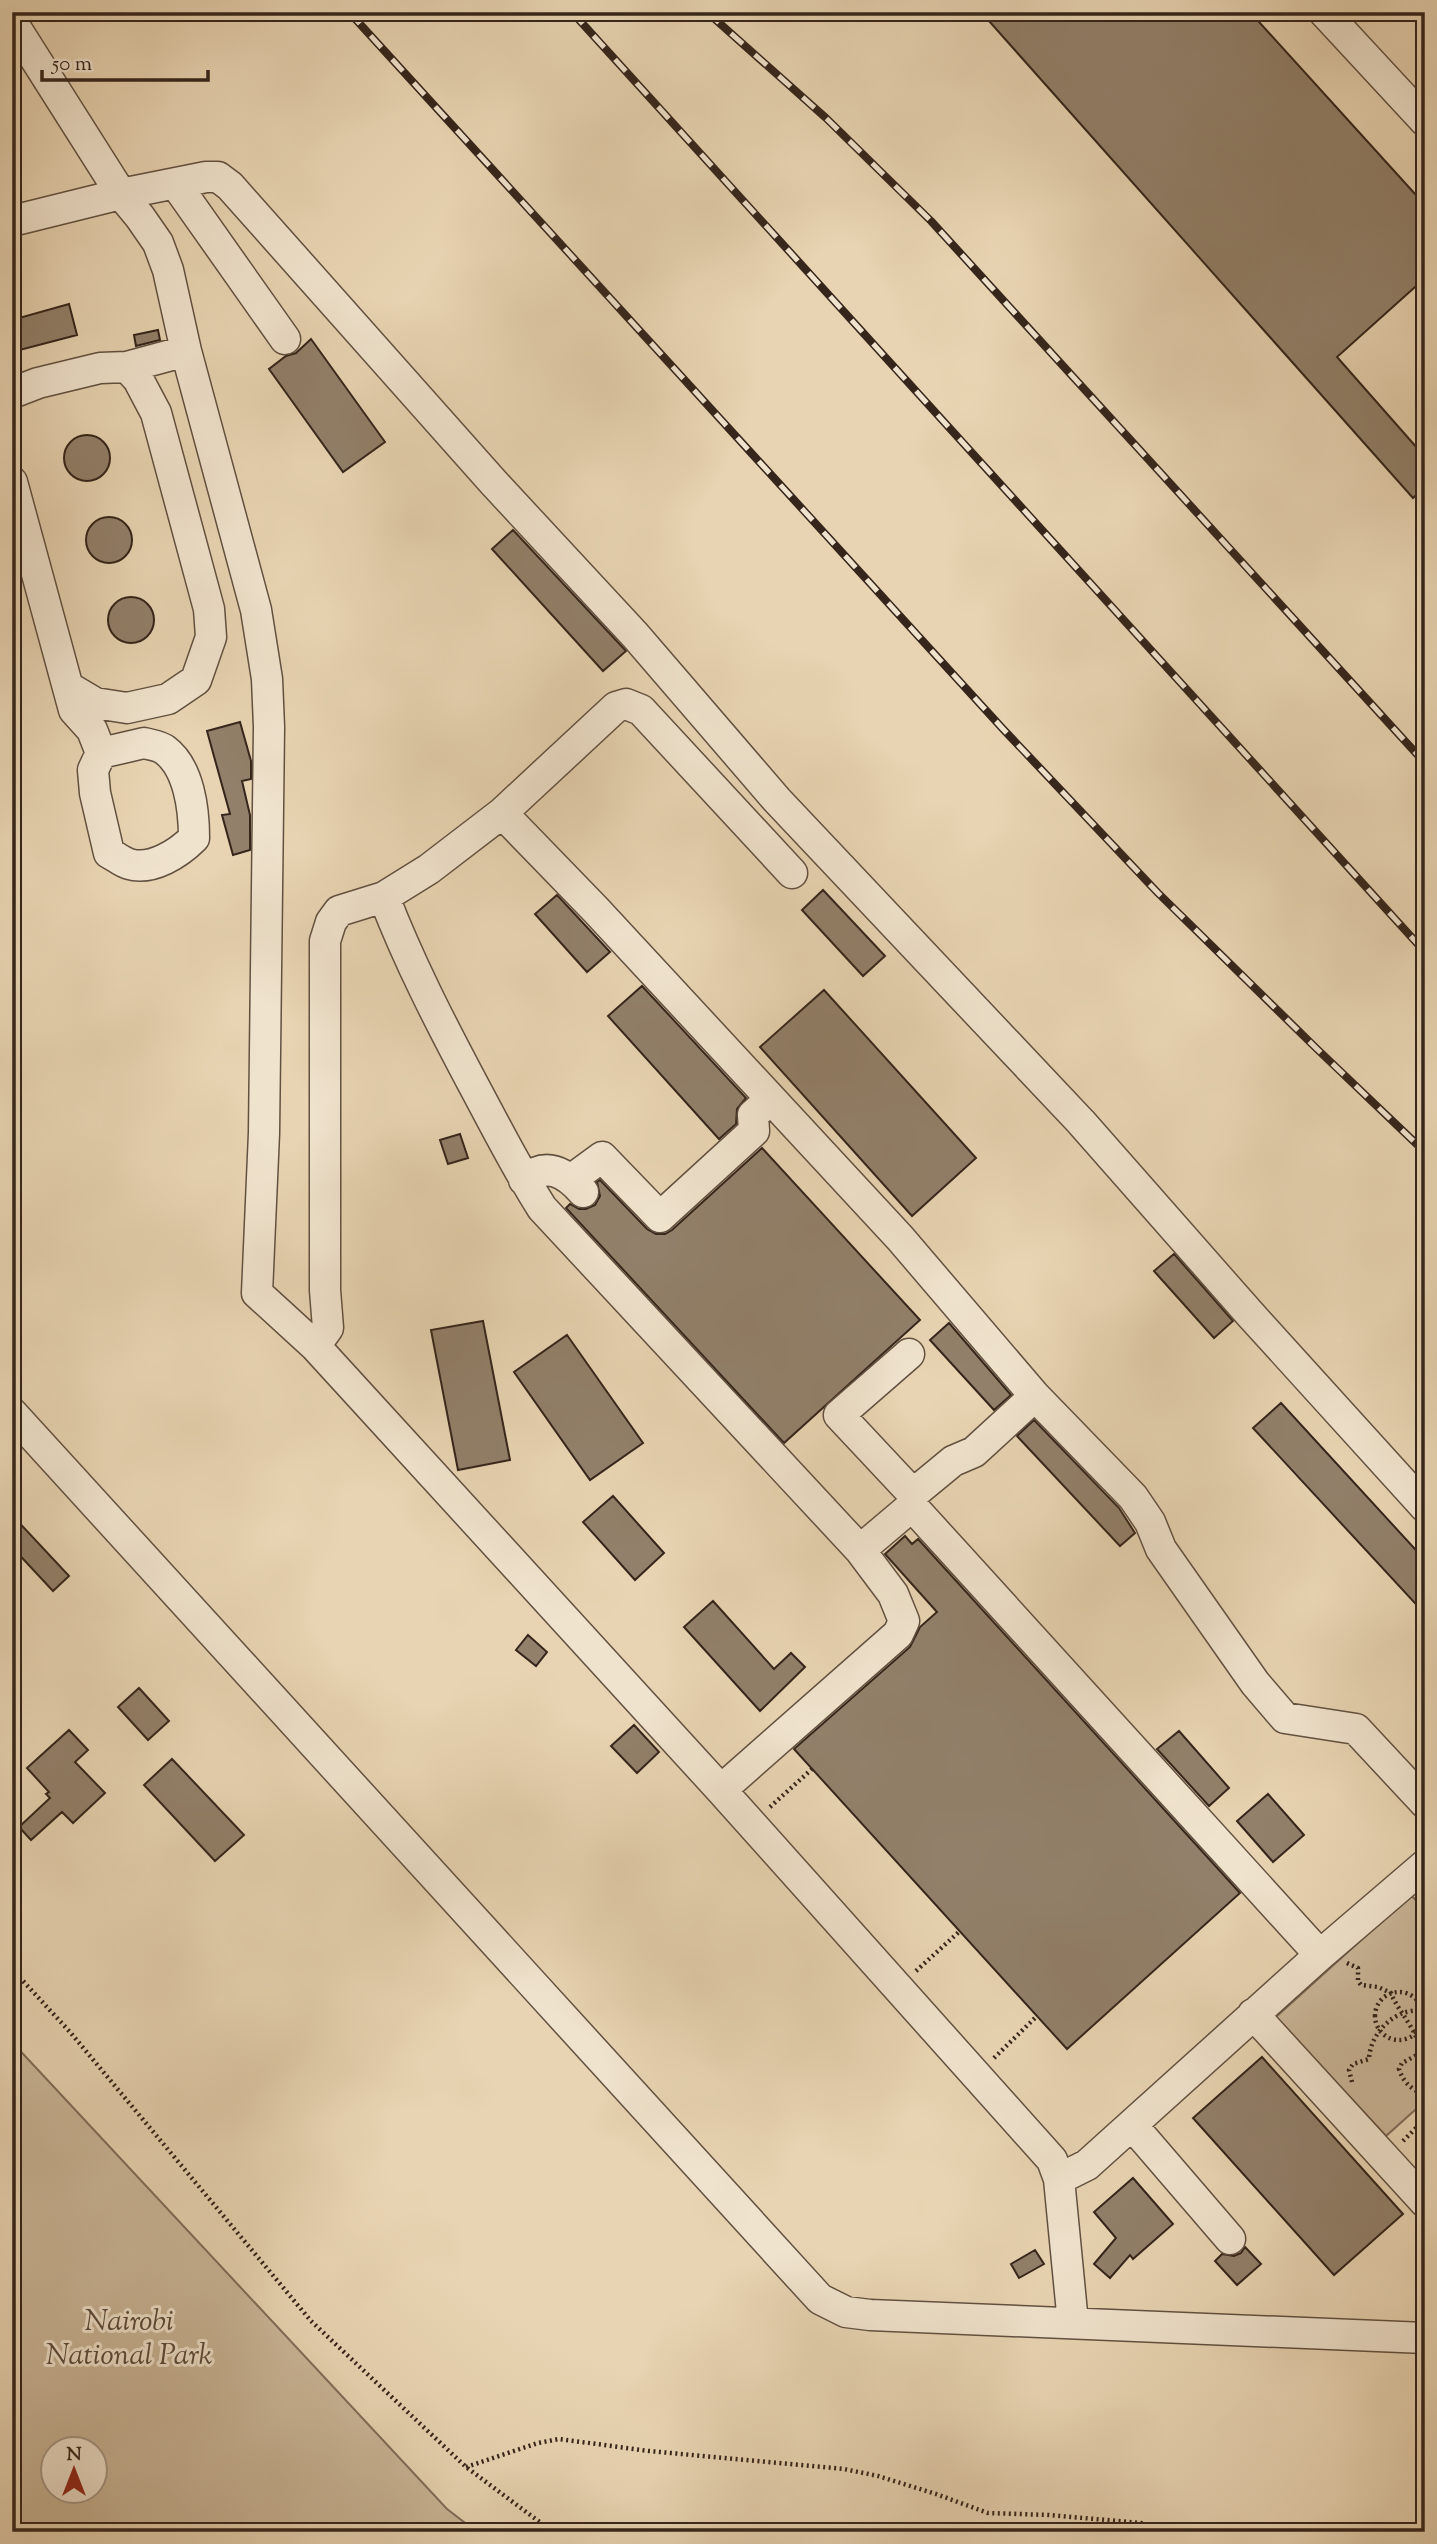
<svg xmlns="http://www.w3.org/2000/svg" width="1437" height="2544" viewBox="0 0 1437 2544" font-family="'Sorts Mill Goudy',serif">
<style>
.green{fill:#cab698;stroke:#806e5a;stroke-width:2;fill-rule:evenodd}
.building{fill:#92806a;stroke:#35251b;stroke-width:2}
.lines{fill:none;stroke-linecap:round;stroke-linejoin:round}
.minor-casing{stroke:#625141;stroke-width:33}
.path{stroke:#35251b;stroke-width:4.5;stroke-dasharray:2 3.5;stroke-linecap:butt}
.minor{stroke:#f0e3cd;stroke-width:30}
.rail-casing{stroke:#35251b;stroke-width:8}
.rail{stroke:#f0e3cd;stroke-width:5;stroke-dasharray:16;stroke-linecap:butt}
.labels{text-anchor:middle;stroke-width:6;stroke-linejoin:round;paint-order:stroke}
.park-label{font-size:30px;font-style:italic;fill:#5a493a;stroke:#f0e3cd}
</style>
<rect width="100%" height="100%" fill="#e8d4b2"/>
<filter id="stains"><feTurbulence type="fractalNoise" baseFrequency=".00286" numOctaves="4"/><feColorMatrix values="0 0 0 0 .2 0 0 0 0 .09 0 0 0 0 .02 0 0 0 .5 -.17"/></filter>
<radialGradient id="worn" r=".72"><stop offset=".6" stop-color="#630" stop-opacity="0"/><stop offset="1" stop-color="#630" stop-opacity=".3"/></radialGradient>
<path class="green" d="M1411,1895L1425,1910V2101L1386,2136L1276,2017Z
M12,2042L447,2509L477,2532H12ZM52,2450H94V2492H52Z"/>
<path class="building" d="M981,12H1250L1425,205V278L1337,357L1425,457V487L1413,498Z
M69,304L77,335L12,352V320Z
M158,330L160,340L136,346L134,335Z
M311,339L385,442L343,472L269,369L286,356L296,353Z
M64 458a23 23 0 1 1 46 0a23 23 0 1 1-46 0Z
M86 540a23 23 0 1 1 46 0a23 23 0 1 1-46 0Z
M513,530L626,651L603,671L492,549Z
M108 620a23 23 0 1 1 46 0a23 23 0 1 1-46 0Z
M240,722L251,761V779L242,781L250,815V850L233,855L222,815L230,814L207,731Z
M823,890L885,956L863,976L802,910Z
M557,895L610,952L587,972L535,914Z
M642,986L746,1098L737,1109L736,1124L719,1139L608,1016Z
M824,990L976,1158L912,1216L760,1047Z
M460,1134L468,1158L448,1164L440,1140Z
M762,1148L920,1320L784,1443L566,1208L570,1204L579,1209H586L595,1205L600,1196L597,1182L600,1180L647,1229L656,1234H665L672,1230Z
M1174,1254L1233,1321L1214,1338L1154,1271Z
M483,1321L510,1460L458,1470L431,1330Z
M949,1323L1011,1395L994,1410L930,1340Z
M567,1335L643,1443L590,1480L514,1372Z
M1281,1403L1425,1560V1614L1253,1428Z
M1034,1420L1119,1508L1135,1533L1120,1546L1017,1436Z
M613,1496L664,1553L635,1580L583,1522Z
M12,1515L69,1576L53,1591L12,1547Z
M905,1536L912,1544L918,1539L1240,1893L1067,2049L794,1749L910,1647L920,1627L937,1612L885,1554Z
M713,1601L774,1669L791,1653L805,1667L760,1711L684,1627Z
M528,1635L547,1652L536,1666L516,1650Z
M139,1688L169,1721L148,1740L118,1707Z
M634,1725L659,1752L637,1773L611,1746Z
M69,1730L88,1750L75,1762L105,1793L73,1823L62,1812L31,1840L19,1827L50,1798L46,1794L49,1792L27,1768Z
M1179,1731L1229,1788L1209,1806L1157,1749Z
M172,1759L244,1835L215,1861L144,1785Z
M1268,1794L1304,1835L1273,1862L1237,1821Z
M1262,2057L1403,2214L1334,2275L1193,2118Z
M1133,2178L1173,2224L1133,2259L1130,2255L1110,2278L1094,2264L1116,2238L1094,2212Z
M1245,2247L1261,2264L1237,2285L1215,2261L1222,2254L1234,2256L1241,2253Z
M1035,2250L1044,2264L1019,2278L1011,2264Z"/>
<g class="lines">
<g class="minor-casing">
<path id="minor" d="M1324,12L1425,121
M12,22L121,194L12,221
M175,183L285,339
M12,393L38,383L100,368L127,367L186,351
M12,482L74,710L92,730L101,753
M68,687L95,703L127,708L168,699L196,680L211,637L209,609L156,413L138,379L127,367
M144,743C151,745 160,746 165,750C189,768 194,809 194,838C179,853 152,871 129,864C122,862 115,856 109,853L95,793L93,770L101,753Z
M502,813L596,910L900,1238L1035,1396L1133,1497L1150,1522L1161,1549L1255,1683L1285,1718L1356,1729L1425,1803
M384,897C409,962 441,1024 474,1086C496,1127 517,1169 542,1208L860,1550L893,1594L904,1621L898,1634L721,1790
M572,1179L602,1157L660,1217L754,1131L753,1115L771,1099
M524,1180C547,1161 566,1173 583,1192
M315,1346L328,1328L325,1290V941L331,922L339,911L384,897L429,869L502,813L616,707L626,704L641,710L792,873
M909,1354L839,1415L913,1494
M12,1413L820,2299L846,2312L870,2315L1425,2338
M912,1506L1320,1955
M860,1550L912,1506L913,1494L953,1461L974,1452L1035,1396
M1253,2014L1425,2202
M1132,2125L1230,2239
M1059,2179L1052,2160L721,1790L315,1346L257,1293L264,1133L269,727L267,679L256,610L186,351L168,270L158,243L140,217L121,194L206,177H218L230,186L494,483L635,635L777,800L1081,1122L1250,1314L1425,1507
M1073,2323L1059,2179L1087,2165L1320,1955L1425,1865"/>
</g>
<path class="path" d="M770,1807L812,1769
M1347,1963L1358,1968V1981L1361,1985L1378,1987L1391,1993C1397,2011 1426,2039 1417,2055L1402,2063L1399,2069C1403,2082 1412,2090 1425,2095
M12,1969L70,2032L311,2321L466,2467L553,2532
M916,1971L960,1931
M1375 2016a24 24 0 1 1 48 0a24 24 0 1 1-48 0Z
M994,2058L1037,2016
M1352,2082L1349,2070L1353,2064L1369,2059C1370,2032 1397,2006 1425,2011
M1403,2141L1425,2119
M466,2467L538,2443L559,2439L649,2451L844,2469L878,2476L936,2494L988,2513L1049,2515L1141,2523L1171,2532"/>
<use href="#minor" class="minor"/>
<g class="rail-casing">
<path id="rail" d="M349,12L1003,729L1158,893L1317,1049L1425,1152
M572,12L1425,952
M707,12L826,118L931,221L1425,763"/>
</g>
<use href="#rail" class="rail"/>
</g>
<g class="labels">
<g class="park-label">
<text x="129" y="2330">Nairobi<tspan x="129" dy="34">National Park</tspan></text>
</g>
</g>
<rect width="1437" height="2544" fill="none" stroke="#e8d4b2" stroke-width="42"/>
<rect x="14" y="14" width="1409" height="2516" fill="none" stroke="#35251b" stroke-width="3.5"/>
<rect x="21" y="21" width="1395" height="2502" fill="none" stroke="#35251b" stroke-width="2"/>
<g transform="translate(74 2470)"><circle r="33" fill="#f0e3cd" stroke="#a59786" stroke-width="2"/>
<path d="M0-5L12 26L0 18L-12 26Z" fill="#8f2418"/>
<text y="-10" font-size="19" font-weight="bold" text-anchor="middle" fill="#35251b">N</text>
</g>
<path d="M42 70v10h166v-10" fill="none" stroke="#35251b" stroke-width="3.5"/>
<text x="52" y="70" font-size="21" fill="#35251b" stroke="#f0e3cd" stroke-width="5" paint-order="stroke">50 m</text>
<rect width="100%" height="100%" filter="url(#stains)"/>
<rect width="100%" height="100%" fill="url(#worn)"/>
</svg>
